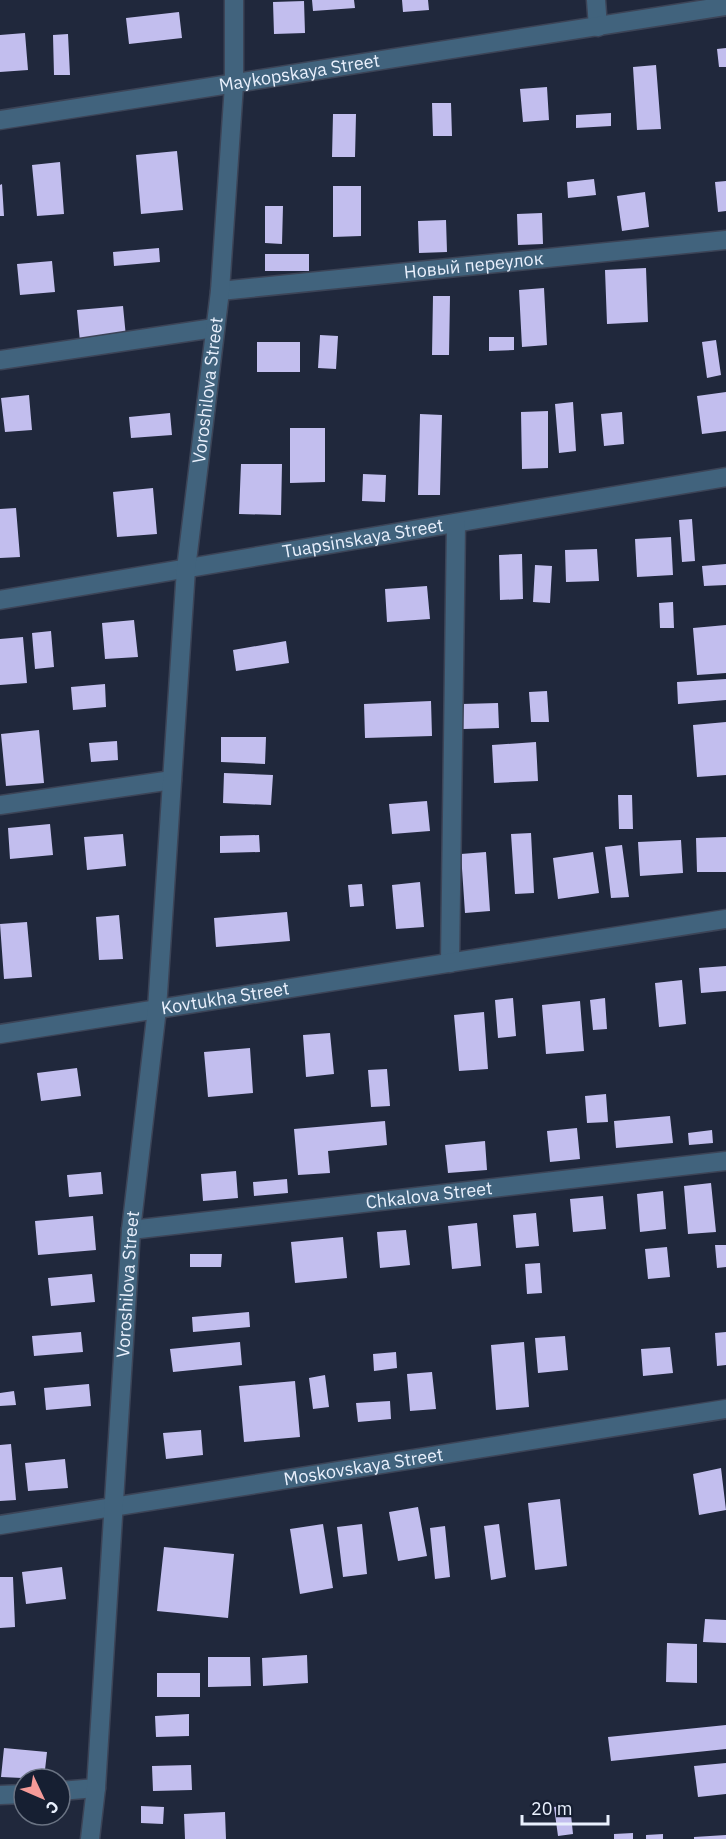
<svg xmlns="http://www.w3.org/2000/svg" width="726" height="1839" viewBox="0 0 726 1839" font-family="'IBM Plex Sans',sans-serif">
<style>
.building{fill:#c2beee}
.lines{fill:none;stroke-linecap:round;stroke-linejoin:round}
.minor-casing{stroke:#3c4457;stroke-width:21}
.minor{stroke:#41637d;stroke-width:18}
.labels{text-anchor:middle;stroke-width:6;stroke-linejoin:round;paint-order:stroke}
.street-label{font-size:18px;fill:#e9f0fd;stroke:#161f32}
</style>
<rect width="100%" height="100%" fill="#20283c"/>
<path class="building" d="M312,0H354L355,8L313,11Z
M402,0H428L429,10L403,12Z
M304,1L305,33L274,34L273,2Z
M179,12L182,38L129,44L126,18Z
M25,33L28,70L0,72V35Z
M68,34L70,75H54L53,35Z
M726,48V67H719L717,49Z
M656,65L661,129L637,130L633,67Z
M547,87L549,120L523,122L520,89Z
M432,103H451L452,136H433Z
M611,113V126L576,128V115Z
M333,114H356L355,157H332Z
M177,151L183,210L141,214L136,155Z
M60,162L64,214L37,216L32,165Z
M594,179L596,195L568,198L567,182Z
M726,181V211L718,212L715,182Z
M2,184L4,216H0V185Z
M333,186H361V236L333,237Z
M645,192L649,227L622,231L617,196Z
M265,206H283L282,244L265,243Z
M542,213L543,244L518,245L517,214Z
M446,220L447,252L419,253L418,221Z
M159,248L160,262L114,266L113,252Z
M265,254H309V271H265Z
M52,261L55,292L20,295L17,264Z
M646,268L648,322L607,324L605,270Z
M544,288L547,345L522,347L519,290Z
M433,296H450L449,355H432Z
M123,306L126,337L80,342L77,310Z
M320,335L338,336L336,369L318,368Z
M489,337H514V350L489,351Z
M716,340L721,375L707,378L702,342Z
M257,342H300V372H257Z
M726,392V431L702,434L697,396Z
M29,395L32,430L5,432L1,398Z
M573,402L576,451L559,453L555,404Z
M548,411V468L522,469L521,412Z
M622,412L624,444L604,446L601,414Z
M170,413L172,435L131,438L129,417Z
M420,414L442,415L440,495H418Z
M290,428H325V482L290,483Z
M241,464H282L281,515L239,514Z
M363,474L386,475L385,502L362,501Z
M153,488L157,534L117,537L113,492Z
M16,508L20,557L0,558V509Z
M692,519L695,561L682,562L679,520Z
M671,537L673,575L637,577L635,539Z
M597,549L599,581L566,582L565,550Z
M522,554L523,599L500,600L499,555Z
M726,564V585L704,586L702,566Z
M535,565L552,566L550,603L533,602Z
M427,586L430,619L387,622L385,589Z
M673,602L674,628H660L659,603Z
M134,620L138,657L105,659L102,623Z
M726,625V673L697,675L693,628Z
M51,631L54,667L35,669L32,633Z
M23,637L27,683L0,685V639Z
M286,641L289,663L236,671L233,650Z
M726,679V700L678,704L677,682Z
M105,684L106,707L73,710L71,687Z
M547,691L549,722H531L529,692Z
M431,701L432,736L365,738L364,704Z
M498,703L499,728L463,729L462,704Z
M726,722V775L697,777L693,725Z
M39,730L44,783L6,786L1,734Z
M221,737H266L265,764L221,762Z
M117,741L118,760L91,762L89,743Z
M536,742L538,781L494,783L492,745Z
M224,773L273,775L271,805L223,803Z
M618,795H632L633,829H619Z
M427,801L430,831L392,834L389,804Z
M50,824L53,855L10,859L8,828Z
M531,833L534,893L515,894L511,834Z
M123,834L126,866L87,870L84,837Z
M259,835L260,852L220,853V836Z
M726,837V872H697L696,838Z
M681,840L683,873L640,876L638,842Z
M622,845L629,897L611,898L605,847Z
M486,852L490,911L465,913L461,854Z
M593,852L599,893L558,899L553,858Z
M420,882L424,927L396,929L392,885Z
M362,884L364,906L350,907L348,885Z
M287,912L290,941L216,947L214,918Z
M119,915L123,959L99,960L96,917Z
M27,922L32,977L4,979L0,924Z
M726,966V991L701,993L699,968Z
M682,980L686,1024L659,1027L655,983Z
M513,998L516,1036L498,1038L495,1000Z
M605,998L607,1029L593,1030L590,1000Z
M580,1001L584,1051L546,1054L542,1005Z
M484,1012L488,1069L459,1071L454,1015Z
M330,1033L334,1074L306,1077L303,1035Z
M250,1048L253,1093L208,1097L204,1052Z
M77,1068L81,1096L41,1101L37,1073Z
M387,1069L390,1106L371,1107L368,1070Z
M606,1094L608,1122L587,1123L585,1096Z
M670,1116L673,1143L616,1148L614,1121Z
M385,1121L387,1145L328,1151L330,1173L298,1175L294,1129Z
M577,1128L580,1159L550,1162L547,1131Z
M712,1130L713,1143L689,1145L688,1133Z
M485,1141L487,1170L448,1173L445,1145Z
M236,1171L238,1198L203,1201L201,1174Z
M101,1172L103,1194L69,1197L67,1175Z
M287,1179L288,1193L254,1196L253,1182Z
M711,1183L716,1232L688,1234L684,1186Z
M663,1191L666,1229L640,1232L637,1194Z
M603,1196L606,1229L573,1232L570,1199Z
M536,1213L539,1246L516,1248L513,1215Z
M93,1216L96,1250L38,1255L35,1221Z
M477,1223L481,1266L452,1269L448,1226Z
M406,1230L410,1265L380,1268L377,1232Z
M343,1237L347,1278L295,1283L291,1242Z
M715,1245H726V1267L717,1268Z
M667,1247L670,1277L648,1279L645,1249Z
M190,1254H222L221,1267H190Z
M540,1263L542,1293L527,1294L525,1264Z
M92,1274L95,1302L51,1306L48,1278Z
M249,1312L250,1327L193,1332L192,1317Z
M81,1332L83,1352L34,1356L32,1336Z
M726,1332V1365L717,1366L715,1333Z
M565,1336L568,1370L538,1373L535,1338Z
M240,1342L242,1365L173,1372L170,1349Z
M524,1342L529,1407L496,1410L491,1345Z
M670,1347L673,1373L643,1376L641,1349Z
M396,1352L397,1368L374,1371L373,1354Z
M432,1372L436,1409L410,1411L407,1374Z
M325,1375L329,1407L313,1409L309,1378Z
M295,1381L300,1437L244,1442L239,1386Z
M89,1384L91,1406L46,1410L44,1388Z
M14,1391L16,1405L0,1406V1393Z
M390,1401L391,1419L358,1422L356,1403Z
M201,1430L203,1455L166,1459L163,1433Z
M11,1444L16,1500L0,1501V1445Z
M65,1459L68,1488L28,1491L25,1463Z
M721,1468L726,1510L699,1515L693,1474Z
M560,1499L567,1566L535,1570L528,1503Z
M418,1507L427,1556L398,1561L389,1512Z
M323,1524L333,1588L300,1594L290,1529Z
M362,1524L367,1574L343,1577L337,1527Z
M499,1524L506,1577L491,1580L484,1526Z
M445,1526L450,1577L435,1579L430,1528Z
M164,1547L234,1554L228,1618L157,1611Z
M62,1567L66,1599L26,1604L22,1572Z
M0,1577H13L15,1627L0,1628Z
M705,1619L726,1620V1643L703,1642Z
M667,1643L697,1644V1683L666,1682Z
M307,1655L308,1683L263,1686L262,1658Z
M208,1657H250L251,1686L208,1687Z
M157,1673H200V1697H157Z
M189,1714V1736L156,1737L155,1716Z
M726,1725V1749L611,1761L608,1737Z
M4,1748L47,1752L44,1779L1,1777Z
M726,1763V1794L698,1797L694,1766Z
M191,1765L192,1790L153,1791L152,1766Z
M570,1805L573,1834L558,1836L554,1807Z
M141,1806L164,1807L163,1824L141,1823Z
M225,1812L226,1839H185L184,1814Z
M633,1833V1839H614V1834Z
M663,1834V1839H646V1835Z
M726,1835V1839H694V1837Z"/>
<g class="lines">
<g class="minor-casing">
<g id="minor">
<path d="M596,0L598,27"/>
<path id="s1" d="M0,120L726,6"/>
<path id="s2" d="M220,291L726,240"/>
<path d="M0,360L214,328"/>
<path id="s3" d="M0,600L726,477"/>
<path d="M0,805L172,780"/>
<path d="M450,963L456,523"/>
<path id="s4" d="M0,1034L726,919"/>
<path id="s5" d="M131,1230L726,1161"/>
<path id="s6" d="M0,1525L726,1409"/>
<path d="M60,1791L96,1788"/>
<path d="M0,1795L24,1794"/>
<path id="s7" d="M90,1839L96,1788L131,1230L157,1009L186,569L220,291L234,85V0"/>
</g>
</g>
<use href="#minor" class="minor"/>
</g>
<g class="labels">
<g class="street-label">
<text dy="6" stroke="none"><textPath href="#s1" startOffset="303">Maykopskaya Street</textPath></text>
<text dy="6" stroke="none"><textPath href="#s2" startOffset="255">Новый переулок</textPath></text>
<text dy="6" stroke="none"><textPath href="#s7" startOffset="1454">Voroshilova Street</textPath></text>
<text dy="6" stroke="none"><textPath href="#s3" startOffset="368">Tuapsinskaya Street</textPath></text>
<text dy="6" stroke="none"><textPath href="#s4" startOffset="228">Kovtukha Street</textPath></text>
<text dy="6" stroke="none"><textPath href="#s5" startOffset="300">Chkalova Street</textPath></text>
<text dy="6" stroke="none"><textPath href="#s7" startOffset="556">Voroshilova Street</textPath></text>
<text dy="6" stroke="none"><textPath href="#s6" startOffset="368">Moskovskaya Street</textPath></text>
</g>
</g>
<g transform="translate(42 1797) rotate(134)"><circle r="28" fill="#161f32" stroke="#6a7383" stroke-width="1.5"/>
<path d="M0-4.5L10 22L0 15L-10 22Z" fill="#f59b99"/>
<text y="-9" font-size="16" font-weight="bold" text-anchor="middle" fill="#e9f0fd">С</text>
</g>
<path d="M522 1815v9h86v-9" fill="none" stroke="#e9f0fd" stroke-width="3"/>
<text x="531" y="1815" font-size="18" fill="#e9f0fd" stroke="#161f32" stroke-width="4.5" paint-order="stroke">20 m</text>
</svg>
